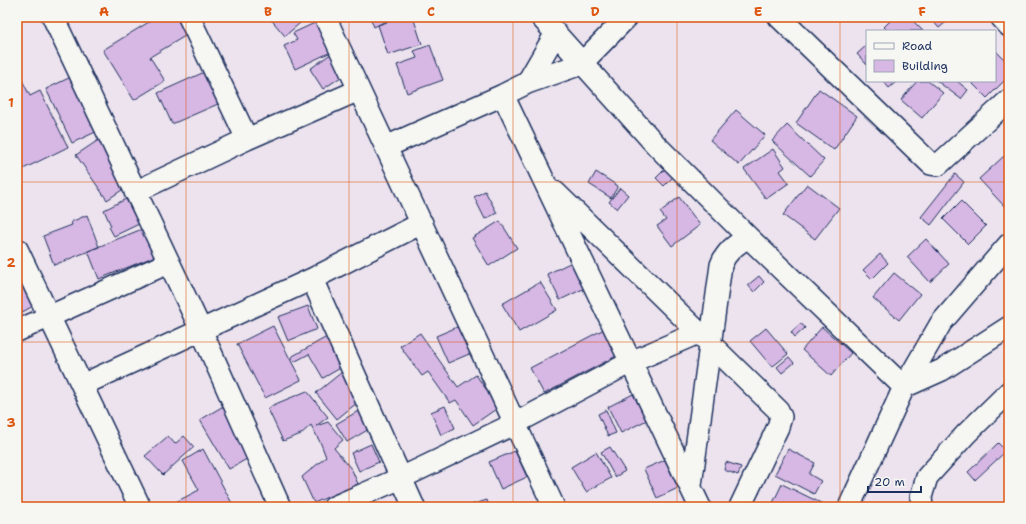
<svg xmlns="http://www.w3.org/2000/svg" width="1026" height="524" viewBox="0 0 1026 524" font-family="'Shantell Sans',sans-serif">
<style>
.building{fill:#d7b7e3;stroke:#1b2f5e}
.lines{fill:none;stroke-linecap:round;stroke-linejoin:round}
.minor-casing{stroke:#1b2f5e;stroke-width:24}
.minor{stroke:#f6f6f2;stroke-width:21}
.grid{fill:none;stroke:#de5710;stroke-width:1;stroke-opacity:0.55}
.neatline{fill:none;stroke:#de5710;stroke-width:1.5}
.grid-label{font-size:13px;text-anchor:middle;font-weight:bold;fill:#de5710}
</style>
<rect width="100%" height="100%" fill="#ede3ee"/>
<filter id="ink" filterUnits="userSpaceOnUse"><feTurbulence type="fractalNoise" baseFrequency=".025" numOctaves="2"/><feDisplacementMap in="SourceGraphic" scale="8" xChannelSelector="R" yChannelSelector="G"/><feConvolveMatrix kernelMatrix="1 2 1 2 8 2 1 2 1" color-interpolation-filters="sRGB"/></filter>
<g filter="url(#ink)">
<path class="building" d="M157,17H187L195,30L150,57L165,81L134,100L103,50Z
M269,17L288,18L307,17L285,36Z
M370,17H394L374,27Z
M403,17H413L422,44L388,55L378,25Z
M894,17H909L923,31H888L884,27Z
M929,17H952L939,28Z
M319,21L333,51L295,69L284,46L297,40L293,33Z
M430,45L443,80L407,93L397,65L417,58L414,51Z
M867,45V65L857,54Z
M995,50L1009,64V76L987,98L970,81H995Z
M332,53L347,73L323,89L310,69Z
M211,69L225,101L172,124L158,93Z
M17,70L30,96L40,91L68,147L17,172V103L20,101L17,95Z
M75,75L102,129L72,143L46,89Z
M883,81H897L889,88Z
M917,81H928L943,93L922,118L901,100Z
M937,81H957L968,90L961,99Z
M819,89L857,116L834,150L796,123Z
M736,110L765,135L739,165L710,140Z
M787,125L824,160L810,176L772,141Z
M100,139L131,184L107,200L76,155Z
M773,149L785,167L780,171L789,183L766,199L744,169Z
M1004,156L1009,161V205L1006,208L979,179Z
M665,169L673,177L664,186L656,178Z
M596,172L618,186L611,198L589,184Z
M955,174L964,182L931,225L921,217Z
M807,184L839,208L815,239L783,215Z
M620,188L628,195L617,209L609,202Z
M485,191L497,213L485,219L474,197Z
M679,197L700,225L672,246L657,226L666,220L660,212Z
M126,199L139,224L114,236L109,227L111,226L104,210Z
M961,201L986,226L968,244L943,219Z
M87,215L99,247L54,265L43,236L72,225L71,222Z
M500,221L517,248L489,266L472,238Z
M147,227L158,255L99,279L88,251Z
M926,239L949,264L930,282L907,257Z
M880,254L888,263L872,279L863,270Z
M572,262L585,288L560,300L547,274Z
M894,273L920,294L899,320L873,298Z
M759,276L764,282L754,292L748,285Z
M19,278L35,305L17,315V280Z
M540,282L557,310L519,332L502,304Z
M308,306L317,329L288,341L278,317Z
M801,323L805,328L795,337L791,332Z
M462,325L474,352L448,363L436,336Z
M273,326L301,380L265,398L237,344Z
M822,327L851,353L831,376L802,350Z
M606,328L620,354L544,394L530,368Z
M766,328L788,354L772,367L750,341Z
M334,333L351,362L323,378L309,354L294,362L291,357Z
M420,333L458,387L476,375L499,407L473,425L456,400L450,403L428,372L422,376L400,346Z
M789,357L794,363L782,373L777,367Z
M342,372L363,398L337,419L316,393Z
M307,391L328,417L316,426L328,422L343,440L334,448L352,470L358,484L314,503L302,477L326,457L321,444L311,425L301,434L283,441L268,409L273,405Z
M633,394L647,420L621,433L608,407Z
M225,405L254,455L229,469L200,420Z
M445,406L455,428L441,435L431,412Z
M360,410L371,428L347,442L336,424Z
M606,410L616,433L608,436L598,414Z
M168,436L175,444L184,436L194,447L163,475L145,456Z
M998,443L1006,451L975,480L968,472Z
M371,444L379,462L359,471L351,453Z
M610,447L625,471L615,477L601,452Z
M203,449L234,507H170V505L199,490L183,461Z
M788,449L815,463L809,474L821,481L814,494L775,474Z
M515,451L527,477L501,489L489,462Z
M596,452L611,478L586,492L571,467Z
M665,460L678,488L657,498L644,469Z
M726,462L741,467L738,475L724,470Z
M782,484L829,507H771Z
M487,500L489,507H465Z"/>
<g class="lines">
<g class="minor-casing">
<path id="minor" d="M53,17L201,330L280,507
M189,17L247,139
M325,17C402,180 479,343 554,507
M541,17L656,145L748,237L904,387L942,370L1009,327
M779,17L931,164L938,165L1009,100
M1001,17L1009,26
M527,83L556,33
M503,95L700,507
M388,146L503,95L527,83L581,64L627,17
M135,192L247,139L359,90
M555,192L778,410L781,417L778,427L740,507
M17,249L140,507
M312,279L414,507
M17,331L168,263
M82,385L312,279L422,223
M691,485L721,265C726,251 736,245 748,237
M334,507L401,478L516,423L631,362L700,332
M849,507L904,387L941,323L1009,244
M922,507L921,497L927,477L966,434L1009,392"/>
</g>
<use href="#minor" class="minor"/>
</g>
</g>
<path class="grid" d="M186,17V507M349,17V507M513,17V507M677,17V507M840,17V507M17,182H1009M17,342H1009"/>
<rect width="1026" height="524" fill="none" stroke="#f6f6f2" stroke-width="44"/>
<rect x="866" y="30" width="130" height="52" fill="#f6f6f2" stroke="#9ea6b7"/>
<rect x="874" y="43" width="20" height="6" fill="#f6f6f2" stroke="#9ea6b7"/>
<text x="902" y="50" font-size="12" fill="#1b2f5e">Road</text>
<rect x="874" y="60" width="20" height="12" fill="#d7b7e3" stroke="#9ea6b7"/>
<text x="902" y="70" font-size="12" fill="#1b2f5e">Building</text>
<path d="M868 486v6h53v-6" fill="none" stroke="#1b2f5e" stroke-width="2"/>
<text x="874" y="486" font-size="12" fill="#1b2f5e" stroke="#f6f6f2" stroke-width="3" paint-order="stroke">20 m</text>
<rect x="22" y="22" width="982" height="480" class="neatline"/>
<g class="grid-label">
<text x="104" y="16">A</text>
<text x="268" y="16">B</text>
<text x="431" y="16">C</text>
<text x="595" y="16">D</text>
<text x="758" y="16">E</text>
<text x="922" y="16">F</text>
<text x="11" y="107">1</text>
<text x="11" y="267">2</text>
<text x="11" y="427">3</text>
</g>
</svg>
